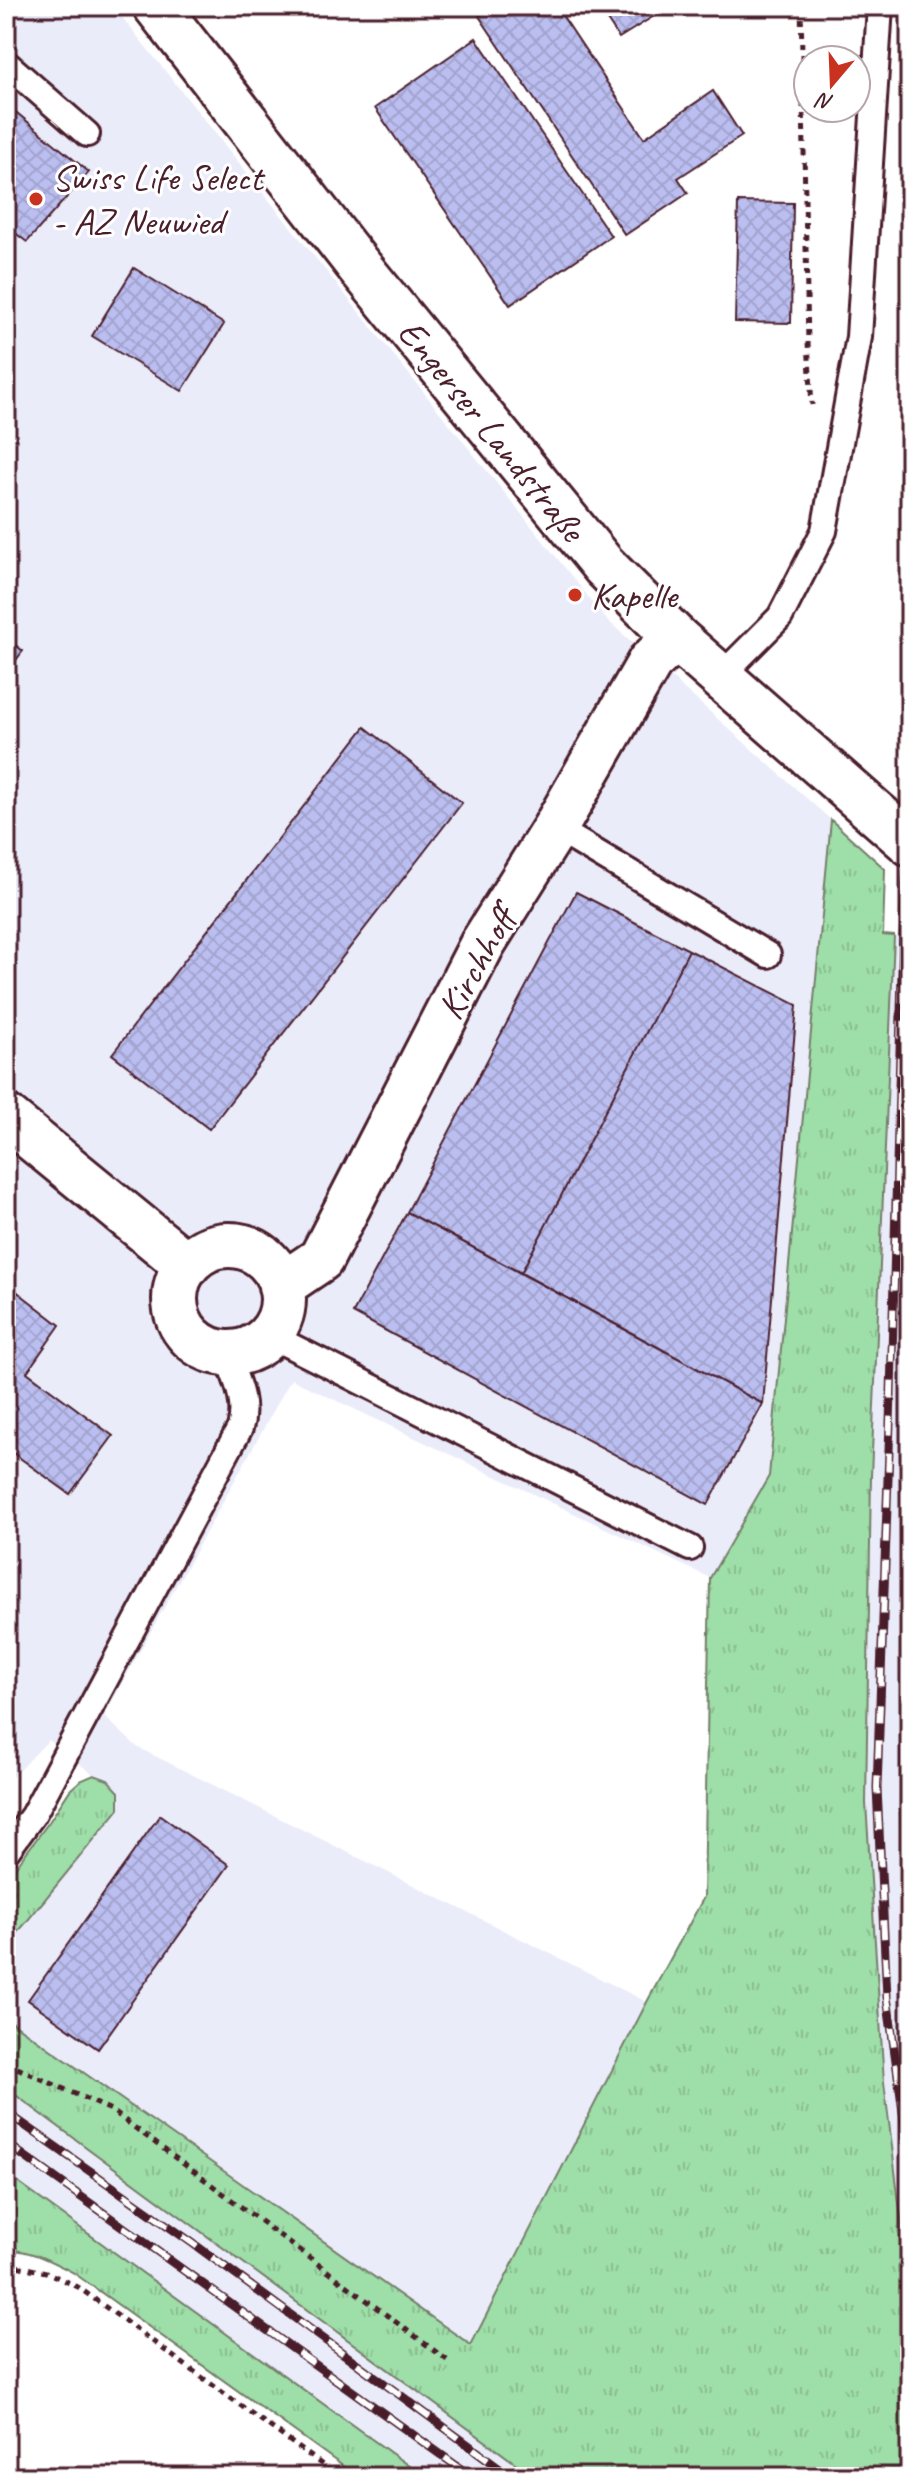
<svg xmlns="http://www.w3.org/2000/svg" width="916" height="2483" viewBox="0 0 916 2483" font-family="Caveat,sans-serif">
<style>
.built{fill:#ebecfa}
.grass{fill:url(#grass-tufts);stroke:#747e6a;stroke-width:2}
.building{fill:url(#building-cross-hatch);stroke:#4a1f2b;stroke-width:2}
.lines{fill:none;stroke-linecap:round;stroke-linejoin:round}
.lane-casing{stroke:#4a1f2b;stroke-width:30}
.street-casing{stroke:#4a1f2b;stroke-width:50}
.secondary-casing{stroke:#4a1f2b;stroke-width:50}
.path{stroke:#4a1f2b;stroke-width:5;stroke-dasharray:6 6;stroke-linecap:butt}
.lane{stroke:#fff;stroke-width:24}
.street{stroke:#fff;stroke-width:44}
.secondary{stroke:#fff;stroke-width:44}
.rail-casing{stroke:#4a1f2b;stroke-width:9}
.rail{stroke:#fff;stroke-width:6;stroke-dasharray:18;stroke-linecap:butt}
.poi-dot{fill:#c8321e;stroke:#fff;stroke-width:3}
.labels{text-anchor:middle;stroke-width:6;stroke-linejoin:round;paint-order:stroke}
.poi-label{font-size:38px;fill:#4a1f2b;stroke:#fff;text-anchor:start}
.street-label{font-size:38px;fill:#4a1f2b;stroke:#fff}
</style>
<defs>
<pattern id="grass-tufts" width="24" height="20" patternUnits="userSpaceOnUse" patternTransform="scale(2)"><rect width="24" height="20" fill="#9edea8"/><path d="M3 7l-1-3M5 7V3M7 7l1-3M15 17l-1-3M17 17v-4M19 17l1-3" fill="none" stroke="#8abe91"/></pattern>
<pattern id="building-cross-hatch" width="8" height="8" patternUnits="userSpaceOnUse" patternTransform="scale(2)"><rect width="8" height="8" fill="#bbbef0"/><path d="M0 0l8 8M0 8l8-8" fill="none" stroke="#a2a3ce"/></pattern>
</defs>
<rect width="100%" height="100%" fill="#fff"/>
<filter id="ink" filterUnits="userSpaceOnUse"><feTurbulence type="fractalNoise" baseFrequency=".0125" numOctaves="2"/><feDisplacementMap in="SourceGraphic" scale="16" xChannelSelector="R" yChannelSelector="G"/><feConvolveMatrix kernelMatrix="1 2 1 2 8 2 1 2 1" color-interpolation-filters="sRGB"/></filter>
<g filter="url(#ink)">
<path class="built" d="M6,6H113L606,619L831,820L769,1476L710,1578L291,1379L104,1716L137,1747L647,2002L470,2345L6,2018V1947L119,1809L108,1780L94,1775L49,1740L6,1783Z
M894,936L910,937V1331L900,1808L910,2020V2267L903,2235L884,2082L866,1803L871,1476Z
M6,2088L534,2477H424L6,2174Z"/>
<path class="grass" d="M831,820L885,869L883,935L894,936L871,1476L866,1803L884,2082L903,2235L910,2267V2477H534L6,2088V2018L471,2345L647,2002L704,1897L710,1578L769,1476Z
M910,1331V2020L900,1808Z
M94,1775L108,1780L119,1792V1809L6,1947V1880L49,1822L70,1790L80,1781Z
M6,2174L424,2477H358L74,2273C52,2262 31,2249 6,2250Z"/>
<path class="building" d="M495,6H556L644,138L713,91L742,136L678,178L688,193L625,235L479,16Z
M598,6H670L619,38Z
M476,38L611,236L510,305L375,108Z
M6,104L89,172L27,242L6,226Z
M738,202L793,203L791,323L735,322Z
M134,268L224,324L182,391L92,336Z
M6,638L23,651L6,673Z
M365,727L462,803L209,1129L112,1054Z
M576,892L689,950L521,1273L407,1212Z
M689,950L797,1005L763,1404L521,1273Z
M407,1212L763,1404L708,1505L353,1313Z
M6,1283L60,1325L27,1372L113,1436L70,1494L6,1448Z
M160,1815L229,1865L98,2049L28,2000Z"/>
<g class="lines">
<g class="lane-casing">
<path id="lane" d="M6,63L87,134
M721,676L780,617L824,531L859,337L880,6
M555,828L768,955
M269,1335L690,1548
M6,1852L33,1815L240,1428C248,1402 235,1378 226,1353"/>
</g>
<g class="street-casing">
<path id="street" d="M6,1117L187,1265
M175 1299a54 54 0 1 1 108 0a54 54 0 1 1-108 0Z
M281,1286L321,1259L483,943L555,828L650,662L676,638"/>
</g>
<g class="secondary-casing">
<path id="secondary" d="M156,6L358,265L604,566L676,638L910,843"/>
</g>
<path class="path" d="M801,6L808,343L812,405
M6,2063L111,2110L447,2360
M6,2264L46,2272L78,2287L339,2477"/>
<use href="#lane" class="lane"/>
<use href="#street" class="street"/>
<use href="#secondary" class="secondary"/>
<g class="rail-casing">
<path id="rail" d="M910,805L903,937L891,1394L877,1788L887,1997L910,2161
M6,2112L191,2242L512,2477
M6,2143L472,2477"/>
</g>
<use href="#rail" class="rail"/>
</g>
</g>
<g class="poi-dot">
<circle cx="36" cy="199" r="8"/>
<circle cx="575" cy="595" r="8"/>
</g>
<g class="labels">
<g class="poi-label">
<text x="52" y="190">Swiss Life Select<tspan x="52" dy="44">- AZ Neuwied</tspan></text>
<text x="591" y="608">Kapelle</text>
</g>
<g class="street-label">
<text transform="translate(492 430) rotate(51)" y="13">Engerser Landstraße</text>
<text transform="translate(476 963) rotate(-61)" y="13">Kirchhoff</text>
</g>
</g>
<rect width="916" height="2483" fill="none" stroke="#fff" stroke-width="32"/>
<rect x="16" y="16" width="884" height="2451" fill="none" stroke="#4a1f2b" stroke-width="3" filter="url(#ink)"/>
<g transform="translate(832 84) rotate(199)"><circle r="38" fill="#ffffff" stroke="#b7a5aa" stroke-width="2"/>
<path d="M0-6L14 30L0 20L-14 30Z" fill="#c8321e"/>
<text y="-12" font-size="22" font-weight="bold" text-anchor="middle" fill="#4a1f2b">N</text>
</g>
</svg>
